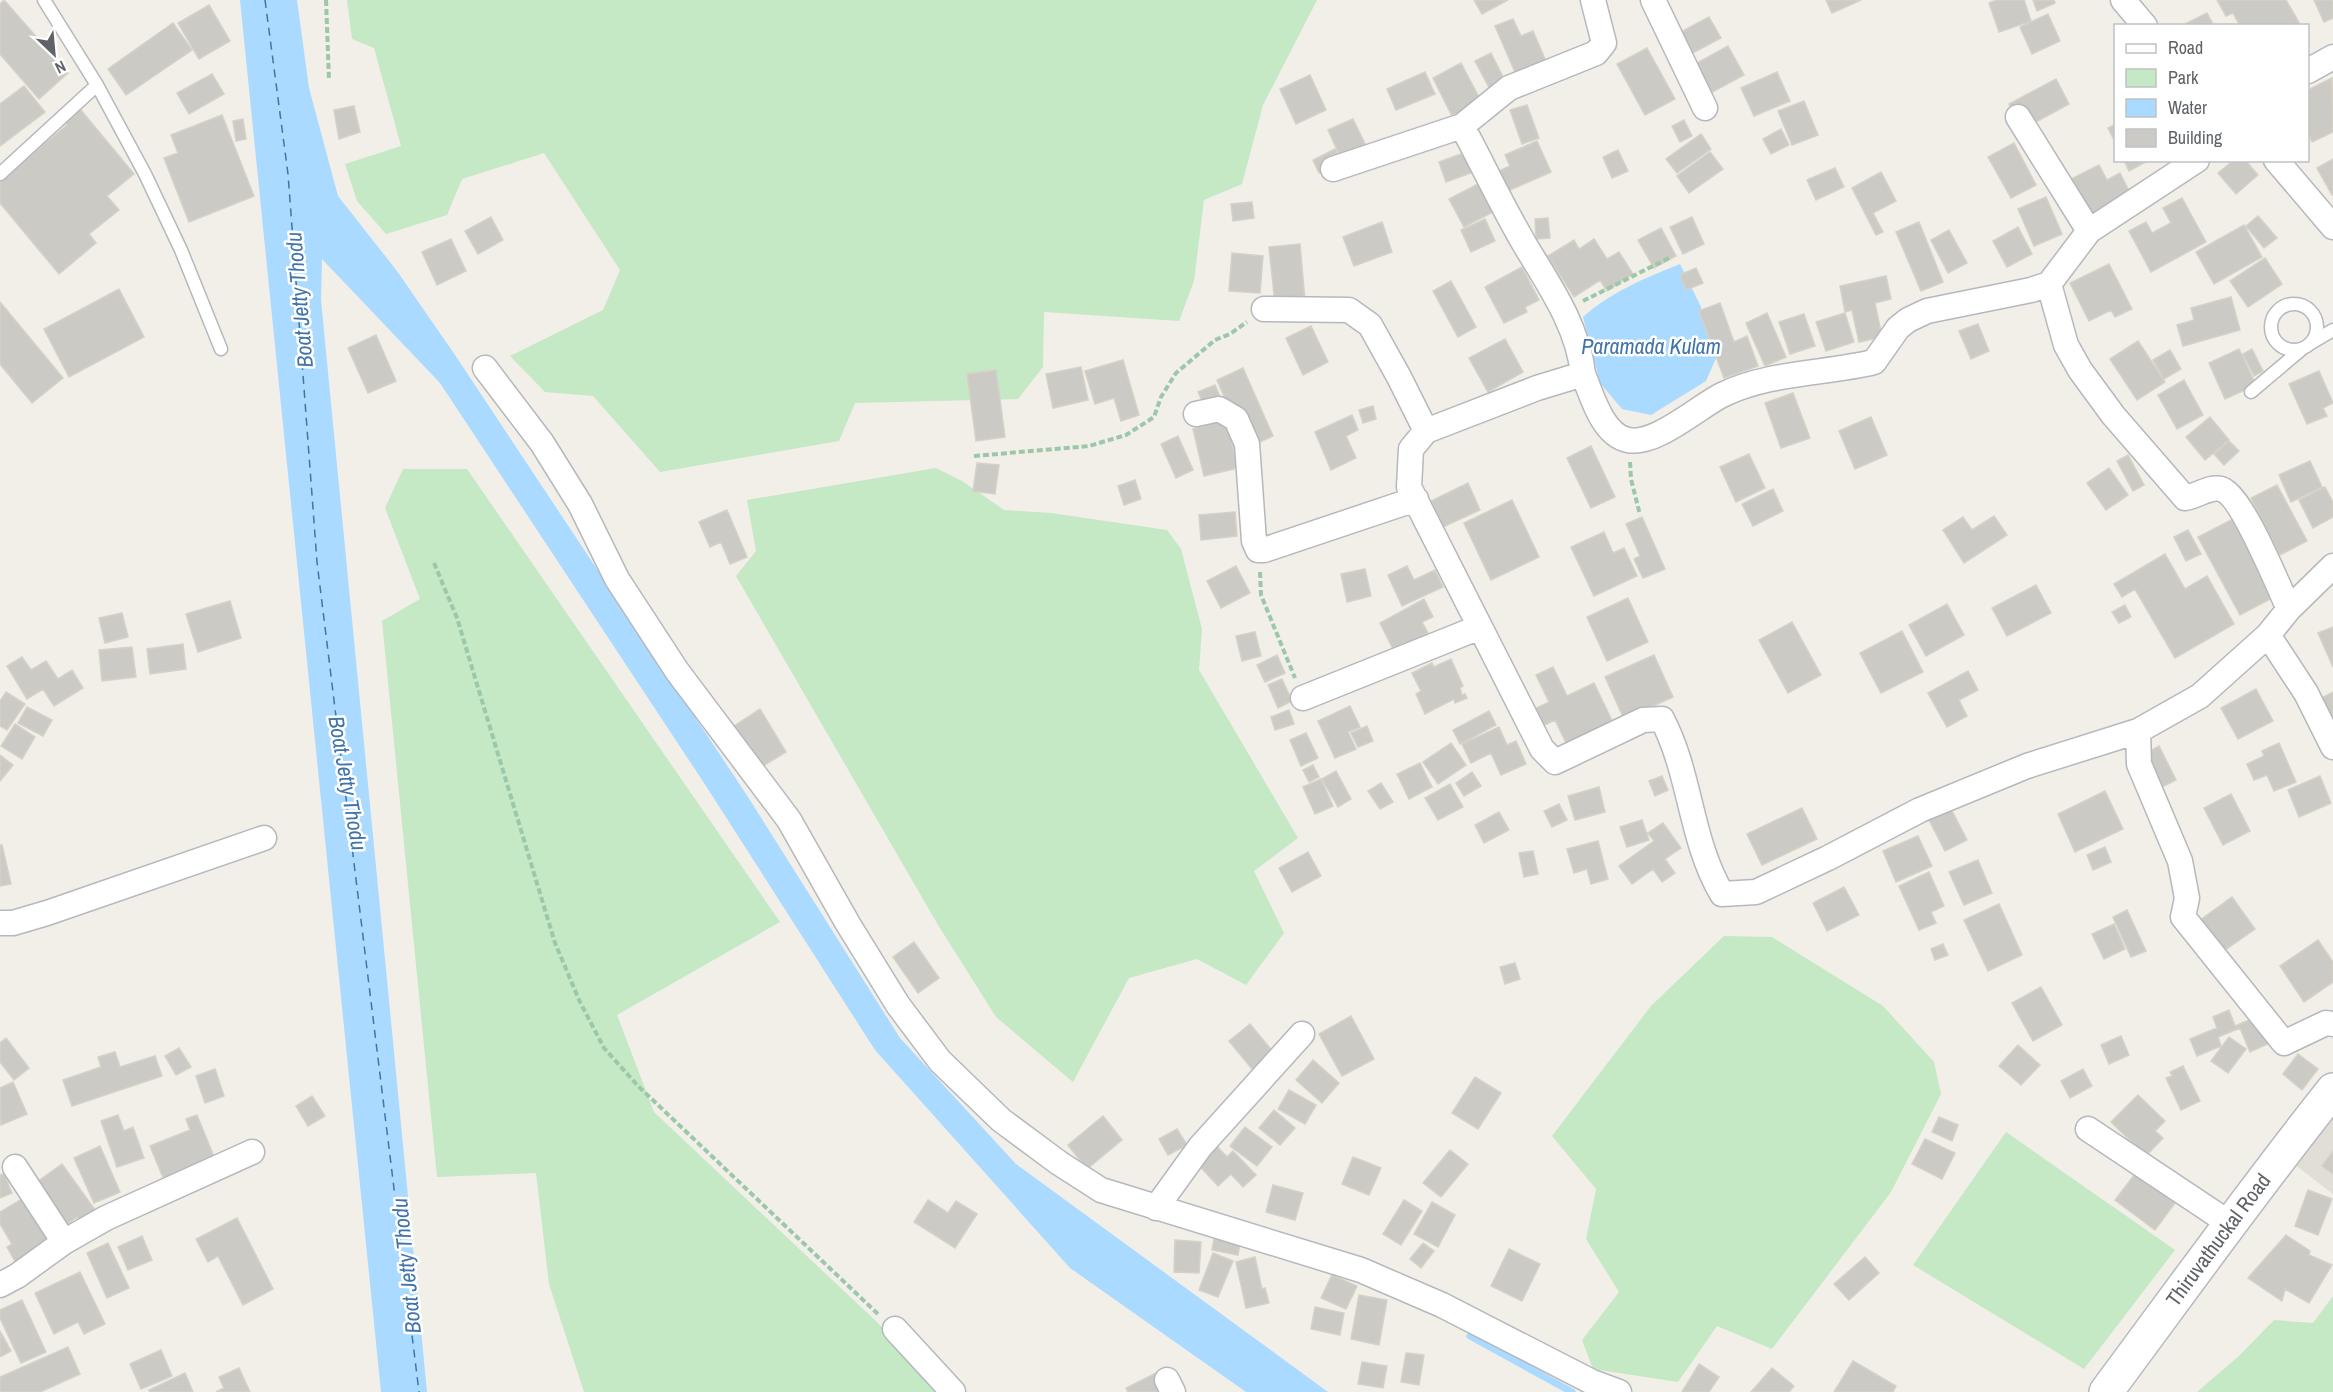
<svg xmlns="http://www.w3.org/2000/svg" width="2333" height="1392" viewBox="0 0 2333 1392" font-family="'Archivo Narrow',sans-serif">
<style>
.education{fill:#e1ded6}
.green{fill:#c5e8c5}
.water{fill:#aadaff}
.lines{fill:none;stroke-linecap:round;stroke-linejoin:round}
.stream{stroke:#aadaff;stroke-width:7}
.ferry{stroke:#4174aa;stroke-width:1.5;stroke-dasharray:8 6;stroke-linecap:butt}
.building{fill:#cccac5;stroke:#d6d1c6;stroke-width:1.5}
.lane-casing{stroke:#b5b8bc;stroke-width:15}
.street-casing{stroke:#b5b8bc;stroke-width:27}
.secondary-casing{stroke:#b6babf;stroke-width:36}
.path{stroke:#9cc7a9;stroke-width:4;stroke-dasharray:6 3;stroke-linecap:butt}
.lane{stroke:#fff;stroke-width:12}
.street{stroke:#fff;stroke-width:24}
.secondary{stroke:#fff;stroke-width:33}
.labels{text-anchor:middle;stroke-width:5;stroke-linejoin:round;paint-order:stroke}
.street-label{font-size:21px;fill:#5f6368;stroke:#fff}
.water-label{font-size:22px;font-style:italic;fill:#4174aa;stroke:#fff}
</style>
<rect width="100%" height="100%" fill="#f1efe8"/>
<path class="education" d="M2333,1113V1194L2290,1161Z"/>
<path class="green" d="M347,0H1317L1263,105L1242,184L1204,200L1194,281L1179,321L1044,312L1043,367L1018,399L855,403L839,441L660,472L593,396L545,392L510,356L603,310L620,270L544,153L462,179L447,215L386,234L357,201L345,164L401,146L374,48L352,39Z
M936,468L962,481L1004,510L1051,513L1167,530L1181,549L1202,629L1199,670L1298,838L1254,871L1284,933L1246,985L1197,959L1129,978L1073,1082L996,1017L938,925L736,576L756,551L747,500Z
M403,469H467L780,922L617,1015L654,1112L879,1324L938,1392H584L549,1284L536,1173L437,1177L382,621L420,599L385,508Z
M1724,936L1772,937L1883,1006L1934,1062L1941,1094L1891,1192L1772,1349L1717,1326L1678,1382L1593,1369L1582,1340L1619,1292L1586,1239L1596,1189L1552,1136L1651,1006Z
M2006,1132L2175,1250L2084,1369L1913,1265Z
M2333,1296V1392H2197L2239,1356L2274,1320L2313,1323Z"/>
<path class="water" d="M240,0H297L309,88L338,196L397,271L455,355L748,797L900,1038L1016,1164L1328,1392H1246L1070,1268L875,1050L706,786L440,383L322,259L321,300L427,1392H381Z
M1680,264L1701,307L1716,358L1706,381L1651,415L1622,409L1600,383L1583,317C1611,292 1645,278 1680,264Z"/>
<g class="lines">
<path class="stream" d="M1470,1336L1572,1392"/>
<path class="ferry" d="M265,0L288,174L317,562L419,1392"/>
</g>
<path class="building" d="M4,0L68,73L39,99L0,54V4Z
M1474,0H1508L1482,14Z
M1826,0H1861L1832,13Z
M1997,0H2024L2031,21L1999,32L1989,3Z
M2033,0H2054L2055,3L2037,11Z
M2217,0H2286L2301,26H2240L2233,13L2226,16Z
M2314,0H2333V18L2324,22Z
M209,5L230,41L199,59L178,23Z
M2207,13L2214,26H2185V24Z
M2048,14L2060,41L2032,54L2020,27Z
M1709,17L1721,38L1689,55L1677,34Z
M1513,19L1521,36L1533,31L1548,66L1518,79L1495,26Z
M173,23L192,50L126,95L108,69Z
M1728,46L1744,75L1703,97L1688,68Z
M1647,48L1675,99L1645,115L1617,64Z
M1491,53L1507,85L1492,93L1475,61Z
M1461,63L1481,101L1452,116L1433,78Z
M1425,72L1435,94L1396,110L1387,89Z
M1777,72L1790,101L1754,116L1741,88Z
M212,74L224,94L189,114L177,93Z
M1310,75L1326,110L1296,124L1280,89Z
M2332,78L2333,132L2312,142L2308,132V90Z
M2056,79L2069,104L2023,129L2009,104Z
M24,86L45,112L0,146V104Z
M1804,101L1818,135L1792,145L1778,111Z
M1527,105L1539,138L1522,144L1510,110Z
M354,106L360,132L339,139L334,110Z
M80,109L134,174L107,196L119,210L89,234L96,243L59,274L0,203V180L67,125L65,122Z
M222,115L254,196L189,222L164,158L178,153L171,135Z
M243,119L246,139L236,141L233,121Z
M1353,119L1369,152L1343,163L1328,130Z
M1684,120L1692,136L1680,142L1672,126Z
M2116,124V144L2108,128Z
M1781,129L1789,145L1771,154L1763,139Z
M1701,134L1711,149L1677,173L1666,159Z
M1537,141L1551,172L1508,191L1499,171L1510,166L1505,155Z
M2014,143L2036,185L2011,198L1988,157Z
M1335,149L1342,161L1319,173L1313,160Z
M1618,150L1628,171L1612,178L1603,157Z
M1469,151L1476,171L1446,182L1439,162Z
M1710,152L1723,169L1689,193L1677,176Z
M2333,159V194L2332,195L2317,168Z
M2124,160H2149L2129,171Z
M2234,160H2245L2258,175L2236,194L2218,173Z
M2099,165L2107,180L2120,173L2133,199L2083,224L2063,183Z
M1835,168L1844,187L1816,200L1807,180Z
M1881,172L1896,201L1873,213L1883,232L1876,235L1852,188Z
M1478,184L1493,212L1464,227L1449,199Z
M2046,197L2062,234L2034,246L2018,209Z
M2182,198L2206,242L2151,272L2129,231L2146,222L2152,233L2171,223L2163,208Z
M1252,202L1254,218L1233,221L1231,204Z
M2258,216L2277,238L2264,248L2246,226Z
M491,217L503,240L478,254L465,231Z
M1692,217L1704,244L1683,254L1670,227Z
M1548,218L1550,238L1536,239L1535,219Z
M1485,219L1495,241L1471,252L1461,230Z
M1382,222L1392,252L1354,266L1343,237Z
M1919,222L1943,282L1921,291L1896,232Z
M2244,225L2262,257L2214,284L2196,252Z
M2018,227L2032,254L2007,267L1993,241Z
M1661,228L1676,256L1654,268L1638,240Z
M1949,230L1967,263L1948,273L1931,240Z
M451,239L466,271L437,285L422,252Z
M1594,239L1607,259L1619,252L1633,274L1607,291L1600,280L1574,297L1548,256L1574,240L1579,249Z
M1300,244L1305,301L1275,304L1269,247Z
M1232,253L1263,256L1260,293L1229,291Z
M2265,258L2282,284L2248,307L2230,281Z
M2109,264L2132,309L2115,317L2111,310L2089,321L2070,283Z
M1522,267L1539,300L1525,307L1527,312L1504,323L1485,287Z
M1696,268L1703,283L1686,290L1680,275Z
M1886,276L1891,299L1875,303L1882,337L1859,342L1852,310L1845,312L1840,286Z
M1451,281L1476,327L1458,337L1433,291Z
M119,289L144,337L69,377L44,329Z
M2231,297L2240,330L2183,346L2177,325L2194,320L2191,308Z
M0,302L63,378L32,403L0,364Z
M1720,303L1734,342L1747,336L1758,366L1724,378L1699,311Z
M1767,313L1786,357L1765,366L1746,323Z
M1845,313L1854,342L1826,351L1816,322Z
M1804,314L1815,346L1790,354L1779,322Z
M1978,324L1989,351L1971,359L1959,331Z
M1311,326L1328,362L1303,375L1286,338Z
M376,335L396,381L368,393L348,348Z
M1505,339L1523,372L1488,392L1469,358Z
M2138,341L2165,382L2137,400L2110,359Z
M2239,349L2256,385L2225,399L2209,363Z
M2252,349L2263,371L2254,376L2243,354Z
M2170,350L2181,369L2164,379L2153,360Z
M1123,360L1139,415L1121,421L1114,398L1095,404L1085,371Z
M1081,367L1088,400L1053,408L1046,374Z
M1243,368L1273,436L1247,448L1217,380Z
M996,370L1005,437L976,441L967,374Z
M2319,371L2333,403L2323,408L2327,416L2307,424L2289,384Z
M2184,380L2203,415L2177,429L2158,395Z
M1215,385L1224,406L1208,413L1198,392Z
M1793,393L1810,438L1781,448L1765,403Z
M1373,406L1376,419L1363,423L1359,410Z
M1352,415L1358,430L1346,436L1356,458L1331,470L1315,432Z
M1871,417L1887,455L1855,469L1839,431Z
M2210,417L2229,440L2205,460L2186,437Z
M1226,420L1238,468L1204,476L1193,429Z
M1178,436L1193,470L1176,478L1161,444Z
M2229,441L2239,451L2224,465L2214,454Z
M1591,446L1615,497L1591,508L1567,458Z
M1749,454L1765,488L1736,502L1720,467Z
M2128,455L2144,485L2133,491L2117,461Z
M2310,461L2322,487L2291,502L2279,475Z
M977,463L999,465L995,494L973,491Z
M2109,468L2128,495L2106,510L2087,483Z
M1135,480L1141,499L1124,505L1118,486Z
M1468,483L1480,510L1443,527L1431,501Z
M2277,485L2307,541L2280,555L2251,498Z
M2325,487L2333,502V517L2313,528L2299,500Z
M1773,489L1783,511L1753,526L1742,504Z
M1512,500L1539,557L1491,580L1464,523Z
M727,510L747,557L730,564L721,542L710,547L699,522Z
M1235,512L1237,536L1201,540L1199,515Z
M1994,516L2007,535L1964,563L1943,530L1963,517L1972,530Z
M1642,517L1665,569L1643,578L1634,559L1640,556L1626,524Z
M2233,519L2274,597L2240,615L2198,537Z
M2188,530L2201,554L2186,561L2174,537Z
M1604,532L1613,553L1624,548L1637,576L1594,596L1571,547Z
M2165,554L2185,589L2207,576L2234,624L2175,658L2135,589L2122,597L2114,584Z
M1236,566L1250,593L1221,608L1207,581Z
M1407,566L1414,580L1435,570L1443,587L1402,606L1388,575Z
M1365,569L1371,596L1347,602L1341,574Z
M2036,585L2051,613L2007,636L1992,608Z
M1628,598L1648,642L1607,661L1587,617Z
M1424,599L1433,617L1422,622L1428,633L1394,651L1380,623Z
M230,601L241,638L198,652L186,614Z
M1947,604L1964,635L1926,656L1909,625Z
M2125,605L2131,617L2119,623L2112,612Z
M122,613L128,637L105,643L99,618Z
M1792,622L1821,675L1788,693L1759,640Z
M2333,627V667L2318,633Z
M1902,631L1923,672L1881,693L1860,653Z
M1255,632L1261,656L1242,661L1236,636Z
M183,644L186,669L150,674L147,649Z
M132,647L136,677L102,681L99,650Z
M1277,655L1285,673L1265,682L1257,665Z
M1654,655L1673,697L1624,719L1605,677Z
M22,657L31,670L46,661L58,679L72,670L83,688L54,706L43,689L27,699L7,666Z
M1451,659L1463,686L1460,688L1462,695L1465,694L1467,698L1455,703L1454,699L1425,714L1416,694L1421,691L1412,673L1432,663L1434,667Z
M1553,667L1567,696L1594,683L1615,727L1569,749L1555,720L1536,729L1528,712L1549,702L1536,675Z
M1968,671L1978,690L1959,700L1967,716L1947,727L1928,693Z
M1282,679L1292,701L1278,708L1268,685Z
M2256,689L2273,721L2238,739L2221,708Z
M6,692L25,704L7,730L0,726V701Z
M2333,692V716L2324,720L2314,702Z
M1350,706L1360,727L1348,732L1356,749L1335,758L1318,721Z
M27,707L52,720L43,736L18,723Z
M760,709L786,752L753,772L728,730Z
M1289,710L1294,724L1275,730L1271,717Z
M1489,711L1496,725L1460,744L1453,730Z
M15,724L35,737L22,759L1,746Z
M1367,726L1373,741L1358,747L1351,733Z
M1499,727L1507,745L1516,741L1526,764L1501,775L1491,753L1471,763L1462,744Z
M1306,733L1318,758L1301,766L1290,740Z
M1451,743L1466,765L1438,784L1423,762Z
M2279,743L2296,782L2274,791L2267,775L2254,780L2247,764L2264,756L2262,751Z
M2159,746L2176,780L2160,788L2143,755Z
M0,755L13,765L0,781Z
M1420,763L1432,787L1409,799L1397,774Z
M1313,765L1319,777L1309,782L1303,770Z
M1336,771L1351,799L1338,807L1322,779Z
M1472,772L1481,786L1464,796L1456,783Z
M1662,776L1668,790L1655,796L1649,781Z
M2320,776L2331,803L2299,817L2288,790Z
M1321,779L1333,806L1315,814L1303,787Z
M1381,783L1393,802L1380,809L1368,791Z
M1450,784L1463,807L1438,820L1425,798Z
M1599,787L1605,812L1575,820L1568,796Z
M2105,791L2123,829L2075,852L2058,814Z
M2231,794L2250,831L2223,845L2204,808Z
M1559,804L1567,820L1552,827L1544,811Z
M1949,805L1967,840L1945,851L1927,816Z
M1802,808L1817,839L1762,865L1747,834Z
M1499,812L1509,830L1484,843L1475,825Z
M1642,820L1649,840L1627,847L1620,827Z
M1663,823L1681,848L1665,859L1675,873L1662,882L1653,869L1632,884L1619,866L1654,841L1648,833Z
M1918,836L1932,866L1896,882L1883,851Z
M1598,841L1608,879L1591,884L1587,869L1574,873L1567,849Z
M0,845H2L11,884L0,886Z
M2105,847L2111,862L2093,870L2087,855Z
M1533,851L1538,874L1524,877L1519,853Z
M1308,852L1321,876L1292,892L1279,868Z
M1978,860L1992,893L1964,905L1949,872Z
M1929,872L1944,906L1931,912L1936,923L1919,930L1899,886Z
M1844,887L1859,915L1827,931L1813,903Z
M2232,897L2255,929L2215,957L2192,926Z
M1999,904L2022,955L1988,971L1964,920Z
M2127,910L2146,951L2131,957L2113,917Z
M2114,924L2125,949L2104,959L2092,934Z
M2318,940L2333,962V982L2304,1002L2280,966Z
M914,942L939,978L918,993L893,957Z
M1943,944L1948,955L1935,960L1931,949Z
M1515,963L1520,979L1505,984L1500,967Z
M2041,987L2062,1025L2033,1041L2012,1003Z
M2229,1010L2235,1026L2256,1017L2267,1044L2250,1052L2240,1028L2218,1037L2221,1046L2197,1056L2190,1039L2217,1028L2213,1017Z
M1351,1016L1374,1059L1342,1076L1319,1034Z
M1250,1024L1273,1052L1252,1069L1229,1041Z
M2121,1036L2129,1055L2109,1064L2101,1045Z
M2229,1037L2246,1049L2228,1073L2211,1061Z
M6,1038L29,1068L14,1080L0,1062V1043Z
M2018,1045L2040,1065L2021,1085L1999,1066Z
M179,1048L191,1067L176,1075L165,1056Z
M115,1052L120,1067L155,1056L162,1076L72,1106L63,1080L101,1067L98,1057Z
M2298,1054L2318,1069L2302,1090L2283,1074Z
M1313,1060L1339,1083L1322,1103L1296,1080Z
M2183,1066L2200,1101L2181,1110L2166,1078L2172,1076L2170,1072Z
M215,1069L224,1096L205,1103L196,1076Z
M2083,1069L2092,1086L2070,1098L2061,1081Z
M1475,1077L1501,1093L1478,1129L1452,1113Z
M13,1082L27,1114L1,1125L0,1088Z
M1289,1090L1316,1105L1305,1124L1278,1109Z
M2138,1095L2165,1121L2155,1131L2163,1138L2146,1156L2111,1122Z
M312,1096L325,1116L308,1126L296,1106Z
M1274,1110L1295,1128L1280,1145L1259,1128Z
M118,1115L124,1131L133,1127L144,1158L117,1167L101,1121Z
M197,1115L215,1159L164,1180L150,1146L190,1130L186,1119Z
M1103,1116L1122,1140L1087,1169L1068,1145Z
M1939,1117L1958,1125L1952,1141L1932,1132Z
M1245,1127L1272,1147L1257,1166L1230,1146Z
M1177,1129L1187,1145L1168,1155L1159,1139Z
M1925,1139L1955,1153L1942,1179L1912,1164Z
M1212,1141L1227,1157L1233,1151L1256,1175L1243,1187L1231,1174L1218,1186L1193,1159Z
M100,1146L120,1192L94,1203L74,1158Z
M1450,1150L1468,1164L1441,1197L1423,1183Z
M2333,1151V1174L2322,1166Z
M1353,1157L1381,1168L1369,1195L1342,1184Z
M62,1164L98,1214L82,1225L77,1217L63,1227L33,1185Z
M2138,1170L2178,1199L2155,1230L2115,1200Z
M4,1174L12,1193L0,1198V1175Z
M1273,1185L1303,1193L1295,1220L1266,1212Z
M2308,1190L2332,1199L2318,1235L2295,1226Z
M25,1197L53,1242L17,1265L7,1247L12,1244L0,1224V1212Z
M928,1200L948,1213L956,1201L977,1214L955,1248L914,1222Z
M1404,1200L1422,1211L1401,1245L1383,1234Z
M1432,1202L1455,1215L1438,1247L1414,1234Z
M237,1218L273,1289L243,1305L218,1256L208,1262L196,1239Z
M1215,1233L1241,1237L1238,1255L1212,1250Z
M2286,1235L2310,1251L2309,1255L2332,1265L2309,1303L2285,1289L2282,1301L2248,1278Z
M142,1236L152,1260L128,1270L118,1247Z
M1175,1240L1201,1242L1199,1273L1174,1272Z
M108,1243L129,1288L107,1298L87,1253Z
M1423,1243L1434,1251L1421,1268L1410,1259Z
M1509,1249L1540,1264L1522,1301L1491,1286Z
M1213,1253L1233,1261L1218,1297L1199,1290Z
M1255,1257L1262,1289L1265,1288L1269,1303L1246,1308L1236,1262Z
M1865,1257L1879,1273L1849,1300L1834,1284Z
M80,1272L105,1324L84,1334L78,1322L54,1334L35,1293Z
M1332,1275L1357,1286L1346,1309L1321,1298Z
M1359,1295L1387,1300L1379,1345L1351,1339Z
M22,1300L46,1352L21,1363L0,1318V1310Z
M1315,1307L1344,1313L1340,1335L1311,1329Z
M0,1331L11,1351L0,1357Z
M68,1347L80,1374L40,1392H0V1377Z
M161,1350L172,1376L141,1389L130,1364Z
M1406,1353L1424,1355L1419,1385L1401,1382Z
M1853,1361L1896,1386L1893,1392H1834Z
M1362,1362L1387,1366L1383,1388L1358,1384Z
M1699,1364L1719,1377L1709,1392H1682Z
M239,1368L250,1392H216L224,1388L219,1377Z
M1772,1368L1794,1386L1789,1392H1751Z
M1158,1372L1168,1392H1128L1126,1388Z
M185,1373L193,1392H150L149,1390Z"/>
<g class="lines">
<g class="lane-casing">
<path id="lane" d="M44,0L97,85L145,174L181,250L221,349
M0,174L97,85
M2271 327a23 23 0 1 1 46 0a23 23 0 1 1-46 0Z
M2311,343L2333,330
M2251,392L2302,349"/>
</g>
<g class="street-casing">
<path id="street" d="M1653,0L1705,108
M2123,0L2145,26
M2308,71L2333,57
M2018,117L2089,231
M1462,126C1483,165 1502,206 1525,245C1549,285 1578,326 1583,374
M2197,160L2089,231L2049,284L2031,290L1927,311L1908,320L1898,328L1874,362C1824,374 1769,372 1722,395C1698,407 1655,446 1628,440C1602,435 1592,395 1583,374L1537,388L1426,431L1411,449L1409,487L1542,749L1555,762L1643,720L1662,719C1691,774 1690,840 1722,894L1756,892L1828,858L1920,810L2027,766L2138,731L2200,696L2268,635L2289,609L2333,566
M2276,160L2333,227
M1333,169L1462,126L1509,88L1596,53L1604,43L1593,0
M2049,284L2066,345L2080,370L2113,415L2185,498C2198,496 2209,486 2221,489C2242,495 2278,586 2289,609
M1264,309L1349,310L1370,325L1399,377L1426,431
M485,368L542,443L580,504L617,579L677,671L789,820L848,924L898,1005L940,1061L1001,1120L1059,1163L1101,1190L1361,1270L1442,1305L1592,1382L1619,1392
M1196,414L1219,409L1236,419L1247,444L1254,541L1258,550H1264L1416,499
M2268,635L2306,693L2333,747
M1303,698L1480,627
M2138,731L2139,764L2180,861L2187,898L2183,917L2284,1043L2326,1023L2333,1024
M0,923H13L47,913L264,838
M2088,1129L2229,1223
M15,1167L64,1242
M1156,1208L1200,1147L1302,1034
M0,1285L17,1276L64,1242L106,1218L252,1152
M895,1329L953,1392
M1167,1380L1173,1392"/>
</g>
<g class="secondary-casing">
<g id="secondary">
<path id="s1" d="M2106,1392C2181,1291 2254,1189 2333,1090"/>
</g>
</g>
<path class="path" d="M326,0L329,80
M1583,301L1671,257
M974,456L1089,446L1126,435L1154,417L1161,397L1176,373L1215,340L1230,334L1247,322
M1630,462L1631,479L1640,515
M434,563L457,618L555,943L580,1002L604,1048L638,1086L879,1315
M1260,572L1261,595L1295,678"/>
<use href="#lane" class="lane"/>
<use href="#street" class="street"/>
<use href="#secondary" class="secondary"/>
</g>
<g class="labels">
<g class="street-label">
<text dy="7" stroke="none"><textPath href="#s1" startOffset="189">Thiruvathuckal Road</textPath></text>
</g>
<g class="water-label">
<text transform="translate(299 300) rotate(-95)" y="8">Boat Jetty Thodu</text>
<text x="1651" y="354">Paramada Kulam</text>
<text transform="translate(348 783) rotate(80)" y="8">Boat Jetty Thodu</text>
<text transform="translate(406 1266) rotate(-96)" y="8">Boat Jetty Thodu</text>
</g>
</g>
<rect x="2114" y="24" width="195" height="138" fill="#ffffff" stroke="#bfc1c3" stroke-width="1.5"/>
<rect x="2126" y="44" width="30" height="9" fill="#ffffff" stroke="#bfc1c3" stroke-width="1.5"/>
<text x="2168" y="54" font-size="18" fill="#5f6368">Road</text>
<rect x="2126" y="69" width="30" height="18" fill="#c5e8c5" stroke="#bfc1c3" stroke-width="1.5"/>
<text x="2168" y="84" font-size="18" fill="#5f6368">Park</text>
<rect x="2126" y="99" width="30" height="18" fill="#aadaff" stroke="#bfc1c3" stroke-width="1.5"/>
<text x="2168" y="114" font-size="18" fill="#5f6368">Water</text>
<rect x="2126" y="129" width="30" height="18" fill="#cccac5" stroke="#bfc1c3" stroke-width="1.5"/>
<text x="2168" y="144" font-size="18" fill="#5f6368">Building</text>
<g transform="translate(54 54) rotate(154)" stroke="#ffffff" stroke-width="4.5" paint-order="stroke">
<path d="M0-4.5L10 22L0 15L-10 22Z" fill="#5f6368"/>
<text y="-9" font-size="16" font-weight="bold" text-anchor="middle" fill="#5f6368">N</text>
</g>
</svg>
